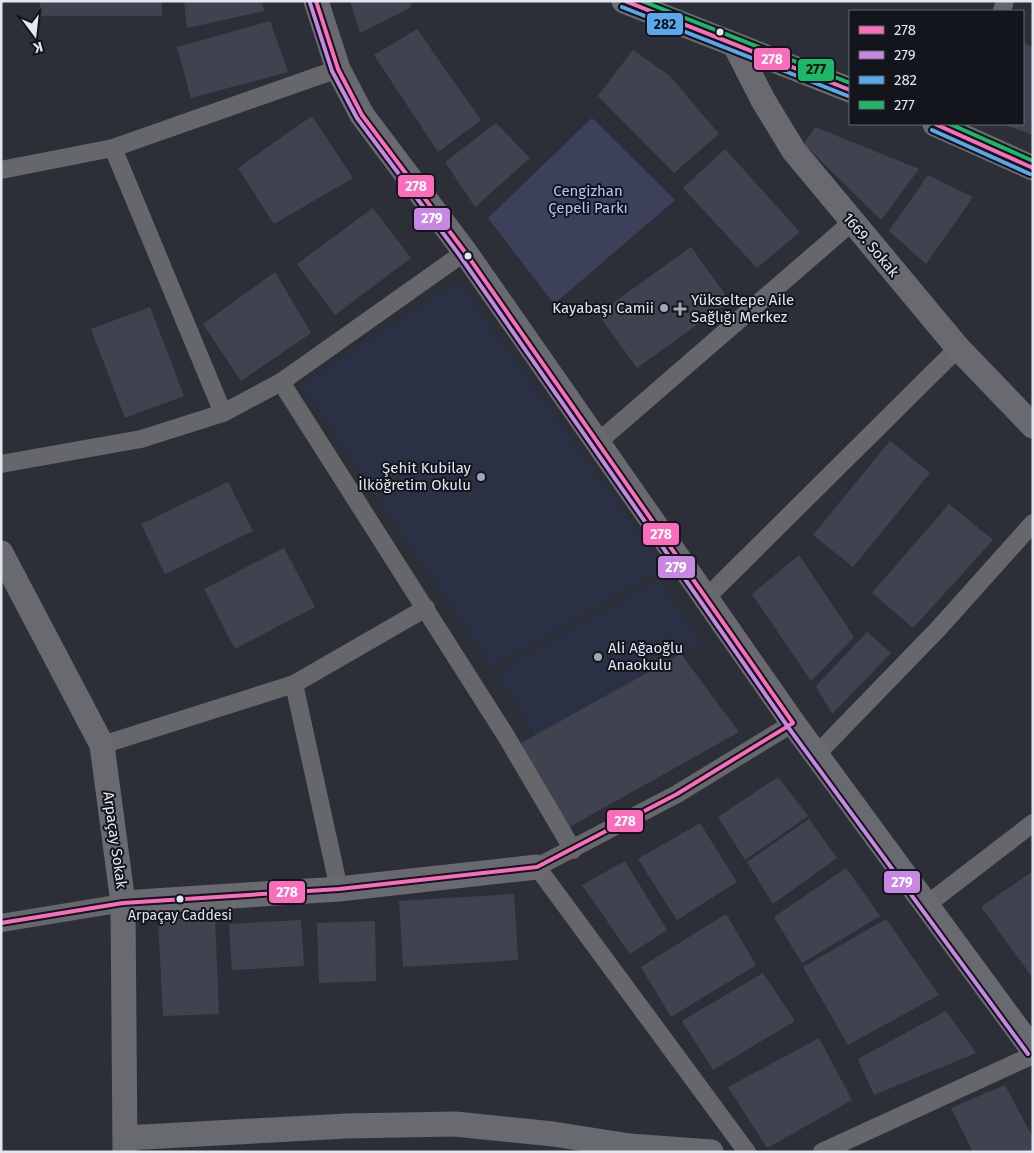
<svg xmlns="http://www.w3.org/2000/svg" width="1034" height="1153" viewBox="0 0 1034 1153" font-family="'Fira Sans',sans-serif">
<style>
.built{fill:#2b3145}
.green{fill:#3c4159}
.building{fill:#40434f}
.lines{fill:none;stroke-linecap:round;stroke-linejoin:round}
.street{stroke:#66676b;stroke-width:18}
.secondary{stroke:#686a6f;stroke-width:25}
.bus-1-casing{stroke:#13151c;stroke-width:8}
.bus-2-casing{stroke:#13151c;stroke-width:8}
.bus-3-casing{stroke:#13151c;stroke-width:8}
.bus-4-casing{stroke:#13151c;stroke-width:8}
.bus-1{stroke:#fb6dba;stroke-width:4}
.bus-2{stroke:#c787e3;stroke-width:4}
.bus-3{stroke:#5aa8eb;stroke-width:4}
.bus-4{stroke:#1ab867;stroke-width:4}
.bus-dot{fill:#e3e6f1;stroke:#13151c;stroke-width:2}
.poi-dot{fill:#a3a6b0;stroke:#13151c;stroke-width:2}
.labels{text-anchor:middle;stroke-width:4;stroke-linejoin:round;paint-order:stroke}
.bus-label{font-size:14px;fill:#e3e6f1;stroke:#13151c}
.park-label{font-size:15px;fill:#b6c4fb;stroke:#13151c}
.street-label{font-size:15px;fill:#e3e6f1;stroke:#13151c}
.poi-label{font-size:15px;fill:#e3e6f1;stroke:#13151c;text-anchor:start}
.line-badge{stroke:#13151c;stroke-width:2}
.badge-label{font-size:14px;text-anchor:middle;font-weight:bold;fill:#fff}
.pale-badge-label{font-size:14px;text-anchor:middle;font-weight:bold;fill:#111}
</style>
<rect width="100%" height="100%" fill="#2d2f38"/>
<path class="built" d="M459,282L664,568L492,667L301,385Z
M659,579L701,642L536,736L497,672Z"/>
<path class="green" d="M592,118L675,200L554,304L488,218Z"/>
<path class="building" d="M40,1H162V16H40Z
M184,1H262L264,11L187,28Z
M350,1H413L410,8L360,33Z
M270,21L288,72L191,98L177,47Z
M417,29L481,120L438,152L374,55Z
M1023,42L1033,47V135L1002,124H1023Z
M633,50L670,76L719,134L674,173L598,96Z
M312,116L353,178L274,224L238,168Z
M496,123L530,158L475,207L445,162Z
M815,127L919,169L881,220L804,144Z
M725,149L800,232L757,268L683,188Z
M928,175L973,197L926,264L889,231Z
M373,208L411,258L335,315L297,264Z
M691,247L730,301L637,368L598,314Z
M275,272L311,333L241,381L203,324Z
M150,307L184,396L125,418L91,329Z
M890,441L930,473L853,567L813,535Z
M228,482L253,531L165,574L141,524Z
M949,504L993,540L913,628L872,593Z
M284,548L315,607L235,649L204,589Z
M799,555L854,637L811,681L752,594Z
M867,632L891,653L832,714L816,686Z
M681,654L739,732L564,830L521,743Z
M778,777L808,816L745,860L718,817Z
M809,819L837,858L773,904L747,862Z
M700,823L737,882L677,920L638,859Z
M625,861L667,930L630,954L582,885Z
M846,868L880,916L802,963L774,917Z
M1033,871V978L981,907Z
M514,894L518,960L403,967L399,901Z
M726,914L756,965L671,1017L641,967Z
M215,917L219,1014L163,1016L158,920Z
M886,919L939,995L848,1045L803,967Z
M301,920L304,966L232,970L229,924Z
M375,921L376,981L319,983L317,923Z
M763,973L795,1021L713,1070L682,1021Z
M946,1011L976,1053L874,1095L858,1059Z
M819,1038L852,1100L767,1148L728,1087Z
M1005,1085L1033,1138V1152H973L951,1108Z"/>
<g class="lines">
<path class="street" d="M1002,11L1005,1
M113,148L223,413
M1,170L113,148L338,69
M281,382L506,736L573,850
M597,443L852,222
M1,464L141,439L223,413L281,382L465,252
M706,598L958,348
M294,684L339,889
M102,745L294,684L426,608
M816,755L939,628L1033,523
M925,906L1033,823
M1,923L123,903
M747,1152L537,867L677,794L793,723
M822,1152L1033,1055"/>
<path class="secondary" d="M316,1L338,69L362,115L465,252L793,723L1033,1050
M624,1L850,90
M735,45L763,100L794,151L958,348L1033,426
M935,124L1033,168
M1,553L102,745L123,903L125,1152
M123,903L339,889L537,867
M125,1138L346,1126L455,1124L553,1134L630,1146L711,1152"/>
<g class="bus-1-casing">
<path id="bus-1" d="M625,1L850,90
M935,124L1033,168
M1,923L123,903L339,889L537,867L677,794L793,723L465,252L362,115L338,69L316,1"/>
</g>
<g class="bus-2-casing">
<path id="bus-2" d="M310,3L332,71L357,118L460,256L788,727L1028,1054"/>
</g>
<g class="bus-3-casing">
<path id="bus-3" d="M622,7L848,96
M932,130L1030,174"/>
</g>
<g class="bus-4-casing">
<path id="bus-4" d="M642,1L850,83
M950,124L1033,161"/>
</g>
<use href="#bus-1" class="bus-1"/>
<use href="#bus-2" class="bus-2"/>
<use href="#bus-3" class="bus-3"/>
<use href="#bus-4" class="bus-4"/>
</g>
<g class="bus-dot">
<circle cx="720" cy="32" r="4.5"/>
<circle cx="468" cy="256" r="4.5"/>
<circle cx="180" cy="899" r="4.5"/>
</g>
<g class="poi-dot">
<circle cx="664" cy="308" r="5"/>
<path d="M677.5 301.5h5v5h5v5h-5v5h-5v-5h-5v-5h5z"/>
<circle cx="481" cy="477" r="5"/>
<circle cx="598" cy="657" r="5"/>
</g>
<g class="labels">
<g class="bus-label">
<text x="180" y="920">Arpaçay Caddesi</text>
</g>
<g class="park-label">
<text x="588" y="196">Cengizhan<tspan x="588" dy="17">Çepeli Parkı</tspan></text>
</g>
<g class="street-label">
<text transform="translate(871 245) rotate(50)" y="5">1669. Sokak</text>
<text transform="translate(115 840) rotate(82)" y="5">Arpaçay Sokak</text>
</g>
<g class="poi-label">
<text x="691" y="305">Yükseltepe Aile<tspan x="691" dy="17">Sağlığı Merkez</tspan></text>
<text x="654" y="313" text-anchor="end">Kayabaşı Camii</text>
<text x="471" y="473" text-anchor="end">Şehit Kubilay<tspan x="471" dy="17">İlköğretim Okulu</tspan></text>
<text x="608" y="653">Ali Ağaoğlu<tspan x="608" dy="17">Anaokulu</tspan></text>
</g>
</g>
<g class="line-badge">
<rect x="646" y="12" width="38" height="24" rx="5" fill="#5aa8eb"/>
<rect x="753" y="47" width="38" height="24" rx="5" fill="#fb6dba"/>
<rect x="797" y="58" width="38" height="24" rx="5" fill="#1ab867"/>
<rect x="397" y="174" width="38" height="24" rx="5" fill="#fb6dba"/>
<rect x="413" y="207" width="38" height="24" rx="5" fill="#c787e3"/>
<rect x="642" y="522" width="38" height="24" rx="5" fill="#fb6dba"/>
<rect x="657" y="555" width="39" height="24" rx="5" fill="#c787e3"/>
<rect x="606" y="809" width="38" height="24" rx="5" fill="#fb6dba"/>
<rect x="883" y="870" width="38" height="24" rx="5" fill="#c787e3"/>
<rect x="268" y="880" width="38" height="24" rx="5" fill="#fb6dba"/>
</g>
<g class="badge-label">
<text x="772" y="64">278</text>
<text x="416" y="191">278</text>
<text x="432" y="223">279</text>
<text x="661" y="539">278</text>
<text x="676" y="572">279</text>
<text x="625" y="826">278</text>
<text x="902" y="887">279</text>
<text x="287" y="897">278</text>
</g>
<g class="pale-badge-label">
<text x="665" y="29">282</text>
<text x="816" y="74">277</text>
</g>
<rect width="1034" height="1153" fill="none" stroke="#e3e6f1" stroke-width="5"/>
<rect x="849" y="10" width="175" height="115" fill="#13151c" stroke="#666971"/>
<rect x="859" y="26" width="25" height="8" fill="#fb6dba" stroke="#666971"/>
<text x="894" y="35" font-size="15" fill="#e3e6f1">278</text>
<rect x="859" y="51" width="25" height="8" fill="#c787e3" stroke="#666971"/>
<text x="894" y="60" font-size="15" fill="#e3e6f1">279</text>
<rect x="859" y="76" width="25" height="8" fill="#5aa8eb" stroke="#666971"/>
<text x="894" y="85" font-size="15" fill="#e3e6f1">282</text>
<rect x="859" y="101" width="25" height="8" fill="#1ab867" stroke="#666971"/>
<text x="894" y="110" font-size="15" fill="#e3e6f1">277</text>
<g transform="translate(35 35) rotate(165)" stroke="#13151c" stroke-width="4" paint-order="stroke">
<path d="M0-4L9 19L0 12L-9 19Z" fill="#e3e6f1"/>
<text y="-8" font-size="14" font-weight="bold" text-anchor="middle" fill="#e3e6f1">K</text>
</g>
</svg>
